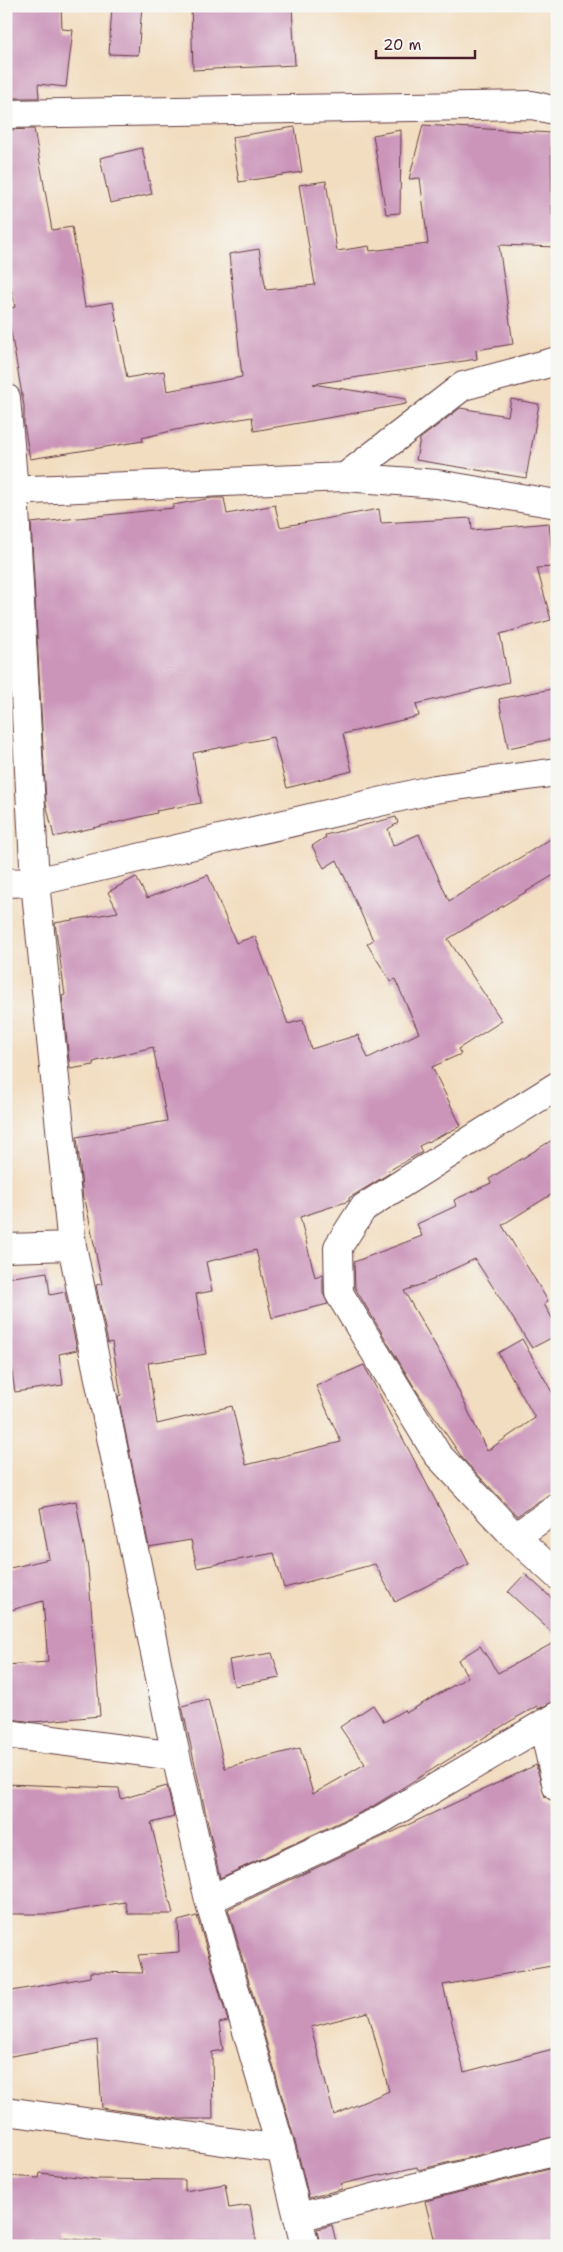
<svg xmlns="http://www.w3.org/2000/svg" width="563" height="2252" viewBox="0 0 563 2252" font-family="'Shantell Sans',sans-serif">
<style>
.building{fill:#cb95ba;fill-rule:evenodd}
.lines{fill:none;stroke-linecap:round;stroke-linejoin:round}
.street-casing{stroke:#633c41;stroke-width:30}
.street{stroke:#fff;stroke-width:28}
</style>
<rect width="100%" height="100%" fill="#f6f6f2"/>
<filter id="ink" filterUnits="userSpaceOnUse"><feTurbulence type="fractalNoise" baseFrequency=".02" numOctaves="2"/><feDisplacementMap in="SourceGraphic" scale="10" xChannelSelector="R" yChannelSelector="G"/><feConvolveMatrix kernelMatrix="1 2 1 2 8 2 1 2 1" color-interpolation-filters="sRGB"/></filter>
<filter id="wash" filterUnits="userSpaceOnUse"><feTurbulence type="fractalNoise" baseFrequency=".0096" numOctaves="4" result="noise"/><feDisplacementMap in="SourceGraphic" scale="20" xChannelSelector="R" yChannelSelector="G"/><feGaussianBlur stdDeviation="1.12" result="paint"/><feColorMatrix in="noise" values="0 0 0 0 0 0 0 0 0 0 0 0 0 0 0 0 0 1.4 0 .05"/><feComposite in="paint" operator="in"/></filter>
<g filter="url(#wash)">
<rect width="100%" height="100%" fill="#f2ddc0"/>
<g id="blocks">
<path class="building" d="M6,6H61L62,29L73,30L66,87L38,84L39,98H6Z
M112,6H142L138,55L109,54Z
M191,6H292L295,65L193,70Z
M423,125L551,133L552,215L557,214V247L499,245L513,344L476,350L477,359L313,384L406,399V404L254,431L252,417L175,430L142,438L143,441L30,459L24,424V406L7,309L15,307L6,261V130L34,129L52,230L72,227L85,307L113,302L127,378L164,371L167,391L242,377L229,254L259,249L266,290L315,285L299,185L326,181L337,251L369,246L370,251L428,244L420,178L409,179Z
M295,127L302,172L239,182L232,137Z
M401,130L400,213L386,214L373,135Z
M142,148L152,194L110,203L100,158Z
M511,399L539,404L526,478L416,460L420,439L460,408L508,416Z
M212,498H224L227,514L275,505L280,527L379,509L381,523L471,518L472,530L549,523L553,567L537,568L551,620L500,634L509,682L416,704L419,716L343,734L352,771L287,788L273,737L193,753L201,803L156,811L157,813L54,837L46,803L31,523L173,508V505Z
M557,688V738L508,748L499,699Z
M396,817L398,823L388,829L393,846L419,834L449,901L557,835V873L448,939L502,1021L458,1049L461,1054L432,1067L461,1126L419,1146L422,1152L388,1171L390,1173L349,1198V1201L300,1217L315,1277L323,1274V1293L328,1304L272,1318L256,1250L206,1262L212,1291L196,1294L206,1354L148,1363L157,1424L232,1406L246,1465L341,1442L316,1386L364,1365L469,1564L395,1602L375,1564L284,1588L274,1553L197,1568L191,1540L149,1547L118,1396L121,1395L112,1342L108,1343L96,1285L102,1284L85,1199H83L77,1137L167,1121L153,1047L93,1062L94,1065L70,1069L62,996L65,995L55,923L118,912L108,892L136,877L147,898L208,875L236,943L255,936L288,1024L303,1020L311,1049L358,1035L368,1058L419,1033L395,979L391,982L367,944L373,940L337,860L324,868L312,846L326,837L325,835Z
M557,1137V1191L502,1225L548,1301L544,1304L557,1327V1335L532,1348L475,1259L434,1278L435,1279L404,1291L445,1362L487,1451L535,1418L498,1353L522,1339L557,1401V1493L548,1495L517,1516L463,1459L416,1390L355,1288L354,1262L422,1236L417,1224L456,1206L454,1200L491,1183L489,1179Z
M47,1272L50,1295L65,1292L77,1350L59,1354L63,1385L15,1392L6,1333V1278Z
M76,1501L88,1568L100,1716L33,1722L11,1719L6,1665L48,1662L43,1601L11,1610L6,1591V1569L49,1559L40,1508Z
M525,1574L557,1603V1637L508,1592Z
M557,1641V1700L538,1709L537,1706L509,1722L370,1808L220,1878L182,1706L208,1699L225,1768L300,1748L313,1794L365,1764L340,1727L373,1705L384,1722L404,1710L406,1713L468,1677L458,1660L480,1646L498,1673Z
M272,1653L280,1678L234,1686L229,1660Z
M536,1765L545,1797L557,1802V1965L443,1985L464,2072L557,2048V2136L418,2170L417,2167L341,2184L342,2189L309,2198L296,2145L228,1909ZM368,2012L389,2091L334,2115L311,2027Z
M6,1784L119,1788L121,1799L167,1786L174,1817L151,1823L173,1914H128L125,1902L52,1914H9V1836L6,1837Z
M197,1916L228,2021L219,2023L223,2050L212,2052L213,2119H179L102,2108L97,2040L6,2057V1992L90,1977V1972L143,1973L138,1955L179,1952L178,1921Z
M557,2167V2246H436L425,2201Z
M40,2173L96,2179L185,2180V2191L225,2184L229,2208L250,2205L257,2246H117V2243L61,2238L62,2246H36V2243L6,2242V2176L39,2178Z
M332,2225L337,2246H320L317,2229Z"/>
</g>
</g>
<g filter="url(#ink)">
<use href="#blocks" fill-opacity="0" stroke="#633c41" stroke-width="1"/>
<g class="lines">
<g class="street-casing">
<path id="street" d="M6,114L532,105L557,111
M6,398L14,491L35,882L72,1246L176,1756L209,1900L281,2149L305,2246
M345,477L463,386L557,361
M6,491L345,477L437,484L557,504
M6,883L35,882L435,789L557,772
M557,1086L363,1208L338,1247L339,1293L437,1454L515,1537L557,1575
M6,1248L72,1246
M515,1537L557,1508
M543,1724L557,1787
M6,1734L176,1756
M209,1900L377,1822L557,1716
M6,2111L281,2149
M299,2217L557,2151"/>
</g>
<use href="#street" class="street"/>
</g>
</g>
<rect width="563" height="2252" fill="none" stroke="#f6f6f2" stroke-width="25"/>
<path d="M376 50v8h99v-8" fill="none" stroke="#4a1f2b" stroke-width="2.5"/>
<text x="383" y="50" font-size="15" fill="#4a1f2b" stroke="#f6f6f2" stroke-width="4" paint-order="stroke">20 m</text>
</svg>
